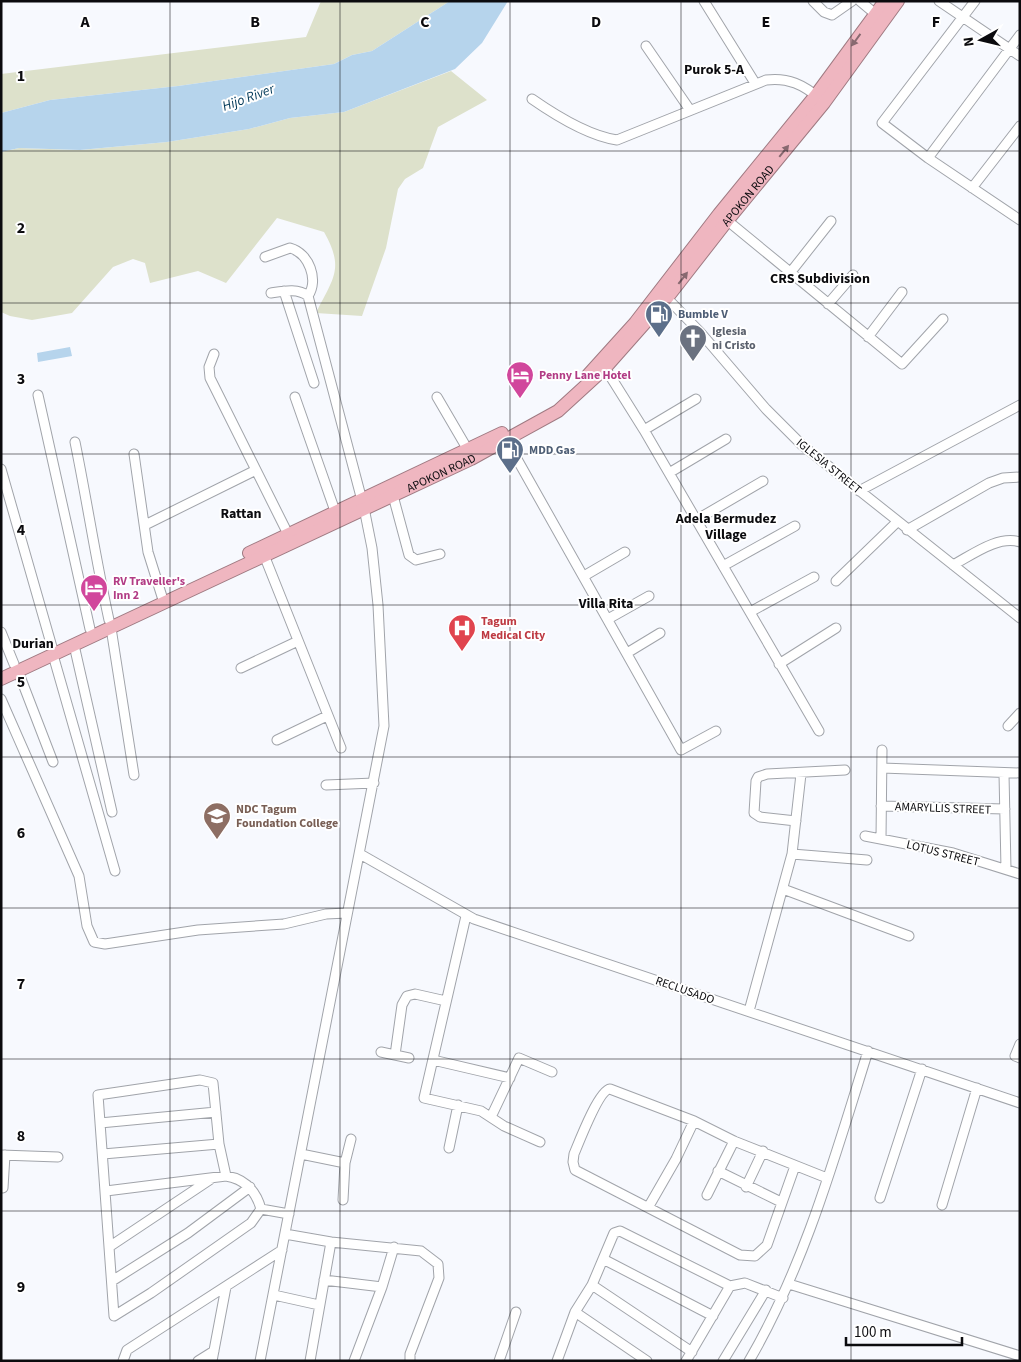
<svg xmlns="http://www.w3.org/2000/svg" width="1021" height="1362" viewBox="0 0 1021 1362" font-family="'Source Sans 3',sans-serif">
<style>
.green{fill:#dde1cb}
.water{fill:#b6d4ec}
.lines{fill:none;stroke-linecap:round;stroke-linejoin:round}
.minor-casing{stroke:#a1a4aa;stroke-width:11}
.highway-casing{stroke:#9f7a82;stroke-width:14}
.minor{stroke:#fff;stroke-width:9}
.highway{stroke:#efb6c0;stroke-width:12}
.oneway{fill:#886970}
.grid{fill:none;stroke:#0b0b0e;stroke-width:1;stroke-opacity:0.55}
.labels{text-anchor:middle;stroke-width:4;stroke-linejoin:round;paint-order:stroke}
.street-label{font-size:12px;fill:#0b0b0e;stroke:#fff}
.service-label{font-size:12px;font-weight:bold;fill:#4e5e75;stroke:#fff;text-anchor:start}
.worship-label{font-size:12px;font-weight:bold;fill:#5b616d;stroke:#fff;text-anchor:start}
.hotel-label{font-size:12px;font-weight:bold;fill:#b23c85;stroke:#fff;text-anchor:start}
.health-label{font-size:12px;font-weight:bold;fill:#be3a42;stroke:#fff;text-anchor:start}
.education-label{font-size:12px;font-weight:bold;fill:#785e54;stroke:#fff;text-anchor:start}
.neighbourhood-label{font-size:14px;font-weight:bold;fill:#0b0b0e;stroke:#fff}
.water-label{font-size:14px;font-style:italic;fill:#033a59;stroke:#fff}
.grid-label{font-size:16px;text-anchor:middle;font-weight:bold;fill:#0b0b0e;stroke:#fff;stroke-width:4;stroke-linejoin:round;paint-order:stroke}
</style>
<rect width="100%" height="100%" fill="#f7f9fe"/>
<path class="green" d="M321,1H450L372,51L352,55L334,64L178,86L50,100L1,113V74L306,37Z
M451,71L487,100L438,127L423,168L405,179L398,189L386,248L362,316L316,313C333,278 345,269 324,232L277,218L226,283L198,271L150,283L145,263L133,259L113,267L72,313L32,320L10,316L1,312V152L19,148L80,150L167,142L249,129L290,118L344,112Z"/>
<path class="water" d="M450,1H508L482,43L455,69L344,112L290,118L249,129L167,142L80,150L19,148L1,152V113L50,100L178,86L334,64L352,55L372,51Z
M70,347L72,356L38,362L37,353Z"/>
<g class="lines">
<g class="minor-casing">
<path id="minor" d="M704,1L755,83
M813,1L824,12L832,15L852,1
M860,1L879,17
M939,1L1020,56
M975,1L882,123L928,158L1020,220
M646,46L690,110
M532,99C555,115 590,136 617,140L766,80C788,77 804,85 820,99
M928,158L1020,35
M972,188L1020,126
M723,217L902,364L943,319
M265,257L290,248C309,253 319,280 308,296
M790,273L831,221
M284,291L314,383
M664,295L700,332L766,409L802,445L1020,618
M828,304L853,275
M868,337L902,292
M214,354L209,367L210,378L290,538
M602,363L644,430L819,731
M38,395L90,629
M295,397L335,511
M437,397L468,450
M644,430L696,399
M504,436L681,750L716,731
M75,442C87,501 96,561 109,620
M134,454L148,552L164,603
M1,469L52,647
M669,473L726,439
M859,491L1020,405
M392,492L409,555L416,560L440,554
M696,520L763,481
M145,525L256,470
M907,530L989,483L1003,478L1020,477
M262,550L341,748
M953,565C972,555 998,535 1020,542
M723,566L795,526
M584,576L625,552
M836,581L897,522
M750,612L814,577
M608,619L649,596
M111,628L134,775
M1,632L14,664
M74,645L112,812
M627,653L660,633
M53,655L115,871
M779,664L836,628
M241,668L298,641
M18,671L53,762
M1,699L79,876L87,926L94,942L105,944L198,930L284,924L326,914L347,913
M1008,726L1020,713
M277,740L327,716
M882,768L1020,773
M1004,774L1006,869
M326,785L374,783
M881,806L1005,809
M796,821L760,817L754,813L756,781L758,777L767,774L845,770
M865,836L953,853L1020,874
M881,839L882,750
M360,854L474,919L1020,1103
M792,854L867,860
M783,889L909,936
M466,916L424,1098L481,1111L504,1126L540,1142
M749,1011L792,854L801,774
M1020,1044L1015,1056L1020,1058
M381,1052L409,1058
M395,1055L402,1005L407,996L415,994L446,1001
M433,1060L510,1078
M491,1117L519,1058L552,1072
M100,1123L216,1112
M449,1148L458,1105
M103,1154L219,1144
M301,1154L345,1163
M1,1155L58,1157
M795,1166L767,1245L755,1256L740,1255L575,1170L573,1162L574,1154C579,1142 599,1090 610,1089L694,1121L734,1141L827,1178
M718,1171L781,1202
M746,1187L763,1151
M3,1188L5,1155
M106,1191L226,1176C245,1179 256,1191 261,1209L251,1223L151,1293L114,1316L98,1095L200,1080L213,1083L219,1144L226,1176
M707,1195L734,1141
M880,1198L922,1069
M343,1200L345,1163L351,1139
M942,1205L977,1088
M649,1206L676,1159L694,1121
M261,1209L289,1214
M285,1234L331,1242L421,1251L438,1264L439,1278L410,1354V1361
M109,1247L211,1179
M603,1259L713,1316
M324,1280L382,1287
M112,1281L188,1233L250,1187
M789,1284L1020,1356
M592,1285L692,1352
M274,1295L319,1305
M123,1361L127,1350L282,1250
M198,1361L214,1351
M212,1361L226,1287
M260,1361L384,726L378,605L372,548L364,508L308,296C298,288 284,291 271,293
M310,1361L331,1242
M354,1361L382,1287L394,1247
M499,1361L516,1312
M557,1361L575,1312
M647,1361L575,1312L592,1285L614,1233L620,1231L730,1286
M686,1361L730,1286L745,1283L783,1298
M723,1361L766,1290
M749,1361C805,1265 835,1156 868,1051"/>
</g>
<g class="highway-casing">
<g id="highway">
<path d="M588,375L635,323L719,214L816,95L885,1"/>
<path d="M249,553L502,433"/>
<path id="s1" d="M1,679L471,459L558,411L605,368L667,298L727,221L824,103L898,1"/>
</g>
</g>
<use href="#minor" class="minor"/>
<use href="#highway" class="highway"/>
</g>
<defs><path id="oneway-solid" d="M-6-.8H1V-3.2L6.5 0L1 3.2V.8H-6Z" transform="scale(1.25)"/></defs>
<g class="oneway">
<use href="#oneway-solid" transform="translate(856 40) rotate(126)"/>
<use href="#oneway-solid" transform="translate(784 151) rotate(-51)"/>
<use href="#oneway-solid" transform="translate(683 278) rotate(-52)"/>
</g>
<path class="grid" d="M170,1V1361M340,1V1361M510,1V1361M681,1V1361M851,1V1361M1,151H1020M1,303H1020M1,454H1020M1,605H1020M1,757H1020M1,908H1020M1,1059H1020M1,1211H1020"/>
<defs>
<g id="fuel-pin" transform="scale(1.4375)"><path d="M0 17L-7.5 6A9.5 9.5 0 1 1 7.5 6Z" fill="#5c6f8a" stroke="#fff"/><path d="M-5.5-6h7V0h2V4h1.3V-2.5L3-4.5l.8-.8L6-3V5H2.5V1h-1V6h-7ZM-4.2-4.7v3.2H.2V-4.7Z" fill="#fff"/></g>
<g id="church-pin" transform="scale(1.4375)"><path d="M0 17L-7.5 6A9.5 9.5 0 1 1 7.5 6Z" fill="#6b7280" stroke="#fff"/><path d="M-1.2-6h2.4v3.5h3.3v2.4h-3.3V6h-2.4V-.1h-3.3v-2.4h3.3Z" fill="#fff"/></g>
<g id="hotel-pin" transform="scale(1.4375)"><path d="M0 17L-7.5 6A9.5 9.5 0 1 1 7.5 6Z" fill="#d1479c" stroke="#fff"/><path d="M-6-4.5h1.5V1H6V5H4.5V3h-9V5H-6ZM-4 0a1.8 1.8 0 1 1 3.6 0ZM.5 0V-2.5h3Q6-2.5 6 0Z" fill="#fff"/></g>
<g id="hospital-pin" transform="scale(1.4375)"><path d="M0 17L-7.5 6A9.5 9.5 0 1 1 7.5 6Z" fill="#e0444e" stroke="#fff"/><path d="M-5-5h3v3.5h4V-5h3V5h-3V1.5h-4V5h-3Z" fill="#fff"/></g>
<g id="university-pin" transform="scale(1.4375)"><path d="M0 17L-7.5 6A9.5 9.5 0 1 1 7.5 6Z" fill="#8d6e63" stroke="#fff"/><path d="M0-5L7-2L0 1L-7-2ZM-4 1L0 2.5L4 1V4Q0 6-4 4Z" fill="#fff"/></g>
</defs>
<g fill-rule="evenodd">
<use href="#fuel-pin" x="659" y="314"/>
<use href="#church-pin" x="693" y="338"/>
<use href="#hotel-pin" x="520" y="375"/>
<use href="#fuel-pin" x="510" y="450"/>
<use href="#hotel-pin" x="94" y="588"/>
<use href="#hospital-pin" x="462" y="628"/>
<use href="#university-pin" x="217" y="816"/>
</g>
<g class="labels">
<g class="street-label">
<text dy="4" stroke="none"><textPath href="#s1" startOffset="906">APOKON ROAD</textPath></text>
<text transform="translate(829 466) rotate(39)" y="4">IGLESIA STREET</text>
<text dy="4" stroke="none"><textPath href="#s1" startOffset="486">APOKON ROAD</textPath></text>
<text transform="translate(943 808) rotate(2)" y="4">AMARYLLIS STREET</text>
<text transform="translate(943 853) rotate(14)" y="4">LOTUS STREET</text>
<text transform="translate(685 990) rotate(19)" y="4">RECLUSADO</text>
</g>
<g class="service-label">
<text x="678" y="318">Bumble V</text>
<text x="529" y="454">MDD Gas</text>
</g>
<g class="worship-label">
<text x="712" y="335">Iglesia<tspan x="712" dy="14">ni Cristo</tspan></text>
</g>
<g class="hotel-label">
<text x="539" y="379">Penny Lane Hotel</text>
<text x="113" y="585">RV Traveller's<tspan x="113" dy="14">Inn 2</tspan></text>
</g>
<g class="health-label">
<text x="481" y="625">Tagum<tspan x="481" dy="14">Medical City</tspan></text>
</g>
<g class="education-label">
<text x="236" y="813">NDC Tagum<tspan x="236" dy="14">Foundation College</tspan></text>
</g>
<g class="neighbourhood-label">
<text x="714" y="74">Purok 5-A</text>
<text x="820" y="283">CRS Subdivision</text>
<text x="241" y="518">Rattan</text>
<text x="726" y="523">Adela Bermudez<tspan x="726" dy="16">Village</tspan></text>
<text x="606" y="608">Villa Rita</text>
<text x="33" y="648">Durian</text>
</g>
<g class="water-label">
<text transform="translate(248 97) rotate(-20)" y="5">Hijo River</text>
</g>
</g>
<g class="grid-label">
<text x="85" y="27">A</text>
<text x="255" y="27">B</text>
<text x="425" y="27">C</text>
<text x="596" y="27">D</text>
<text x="766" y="27">E</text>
<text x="936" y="27">F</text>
<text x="21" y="81">1</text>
<text x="21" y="233">2</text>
<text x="21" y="384">3</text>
<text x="21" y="535">4</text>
<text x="21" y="687">5</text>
<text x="21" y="838">6</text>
<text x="21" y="989">7</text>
<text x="21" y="1141">8</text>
<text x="21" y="1292">9</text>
</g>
<rect width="1021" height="1362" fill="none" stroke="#0b0b0e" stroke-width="5"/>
<g transform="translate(981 40) rotate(262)" stroke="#ffffff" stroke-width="4" paint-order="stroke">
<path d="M0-4L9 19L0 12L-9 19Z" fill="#0b0b0e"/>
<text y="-8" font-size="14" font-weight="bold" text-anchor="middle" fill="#0b0b0e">N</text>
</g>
<path d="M846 1337v8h116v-8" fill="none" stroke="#0b0b0e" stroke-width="2.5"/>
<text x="854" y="1337" font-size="15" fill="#0b0b0e" stroke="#ffffff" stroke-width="4" paint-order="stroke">100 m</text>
</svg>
